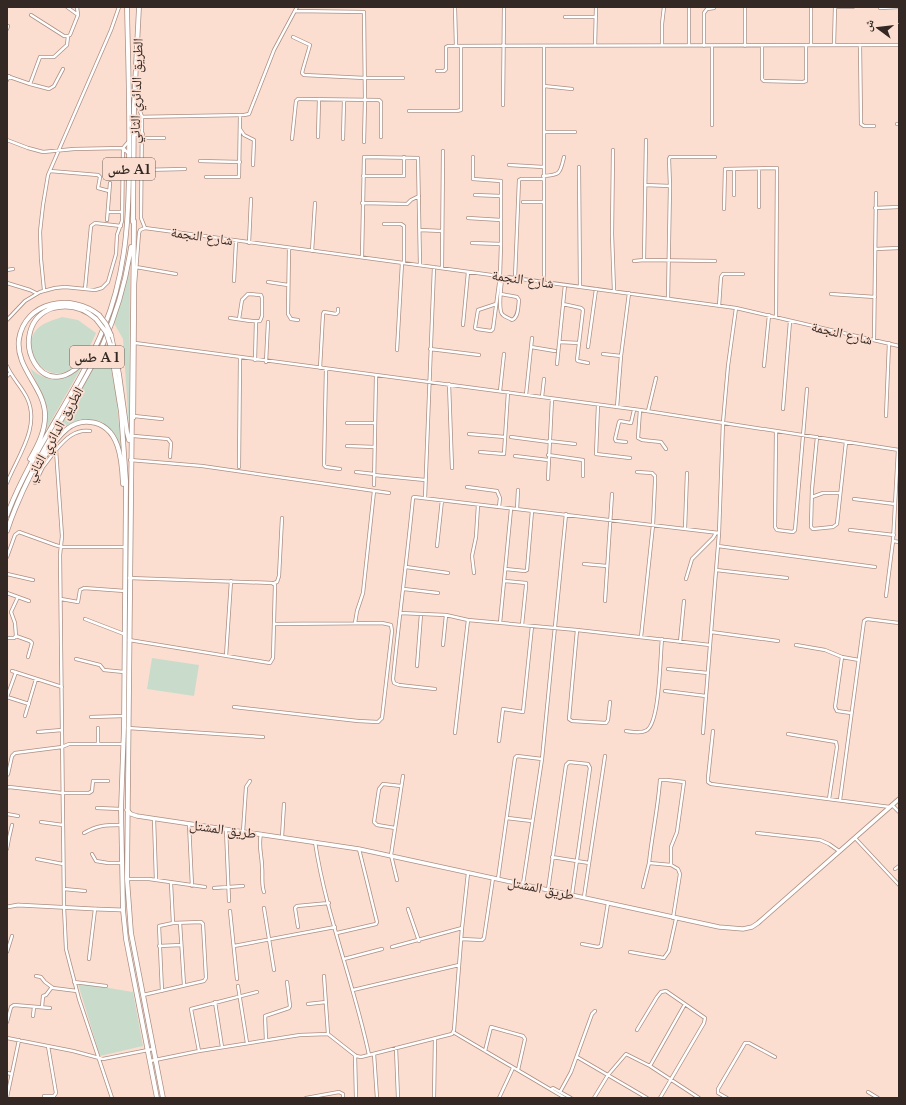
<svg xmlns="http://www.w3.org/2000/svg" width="906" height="1105" viewBox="0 0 906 1105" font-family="'Libre Baskerville','Noto Naskh Arabic',serif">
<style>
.green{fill:#c9dccc}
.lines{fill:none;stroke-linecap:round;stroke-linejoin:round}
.minor-casing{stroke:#ab8f83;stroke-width:4}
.tertiary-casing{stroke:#ab8f83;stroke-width:4.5}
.primary-casing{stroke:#ab8f83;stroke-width:5}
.trunk-casing{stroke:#ab8f83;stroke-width:5.5}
.minor{stroke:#fff;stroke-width:2.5}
.tertiary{stroke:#fff;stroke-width:3}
.primary{stroke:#fff;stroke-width:3.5}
.trunk{stroke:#fff;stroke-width:4}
.trunk-bridge-casing{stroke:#ab8f83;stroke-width:5.5;stroke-linecap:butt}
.trunk-bridge{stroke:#fff;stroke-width:4}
.labels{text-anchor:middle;stroke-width:3.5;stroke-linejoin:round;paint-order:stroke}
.shield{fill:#fcded1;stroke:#6f5f57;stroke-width:1}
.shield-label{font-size:13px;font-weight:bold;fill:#332823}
.street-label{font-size:14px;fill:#332823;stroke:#fcded1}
</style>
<rect width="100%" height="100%" fill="#fcded1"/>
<path class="green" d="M130,269L129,427L123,339L114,323Z
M62,317L78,320L96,333C91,344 86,356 77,365C51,390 16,353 37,329C43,323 53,320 62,317Z
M106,343L116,394L122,457C119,449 118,438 112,431C95,412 65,419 54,440L53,439L74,403Z
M85,361L42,437L47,411L44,399L30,368C49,386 69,379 85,361Z
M152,658L199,665L194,696L147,689Z
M79,983L133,992L143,1046L100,1056L78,984Z"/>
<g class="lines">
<g class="minor-casing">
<path id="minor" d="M67,7L78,15
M689,7V45
M745,7V46
M811,7V45
M835,7H853
M455,8L456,46
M880,8L899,7
M295,11L364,12L365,100L364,142
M31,15L64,36H68
M565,17H595
M7,29L8,26
M293,37L310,45L303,69L302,73L304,75L365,78H403
M662,45V24L664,7
M834,45L835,7
M860,45L861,124L864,126H874
M544,46V282
M595,46L596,7
M704,46V13L707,9L714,8V7
M712,46V125
M762,46V79L764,81L803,82L806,81V45
M437,71H444L446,69V47L448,46L899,45
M7,76L30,84L49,89L54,86L63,69
M7,80L9,76
M30,84L40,57H54L67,45L68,36L70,35L78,15L77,7
M544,86L572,89
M134,105L139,108L142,117L141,218L145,228
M503,105L504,7
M409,111H457L461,110V46
M134,117L244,115L249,114L274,50L297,7
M897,124H899
M240,129L244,135L254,140L253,165
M544,132H575
M318,137L319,99
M141,138H164
M292,139L296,101L298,99H301L379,100L381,102V137
M343,139L344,100
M7,140L28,148L43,152L74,149L123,148L128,153
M646,140L644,260L715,261
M613,150L612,234L614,291
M473,157V179L501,181V244L500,276L493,329L491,331L477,329L475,328L478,310L496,304
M200,161L240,162
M509,165L543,167
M579,167L580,287
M734,169V195
M141,170L185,169
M50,171L98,175L100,177L98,188L109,191
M363,176H404V157
M543,176C561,175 560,173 564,157
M206,177H239L240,115
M645,185L670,186
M475,195L501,196
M523,202H543
M362,203L407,204L411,200L419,196
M759,207V169
M875,208L899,207
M724,209L725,169L777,168L776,317
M108,212H122
M468,218L501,220
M107,220L110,183
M384,224H401L404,226V263
M145,228L736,308L899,346
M420,230L442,231
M249,243L251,199
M472,243L501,244
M289,248L288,314L291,319L298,320
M875,249L899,248
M312,251L315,203
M362,257L364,157L418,158L420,265
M634,261L644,260
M136,267L176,274
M442,268L443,151
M7,270L13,269
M515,278L519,180L521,179H543
M234,281L236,241
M268,282L288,285
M7,283L30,290L36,293
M85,289L91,226L95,223L121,226
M44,290L41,259L40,232L43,205L48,175L111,30L119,7
M501,294L517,297L519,300C518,306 519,317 512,320C509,318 505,317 503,315C497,311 502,284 502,277
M831,294L875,297
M668,299L670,186L669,159L670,157H715
M563,304L581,308L583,310L577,360L578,361L588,363
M719,306L721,277L723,274H743
M230,318C239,319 250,322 260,321L262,316V298L261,295L248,294L242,300L239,319
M7,320L25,301L40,292L55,288L65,287L95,290L102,288L108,282L116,254L117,235L122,221L123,148L129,141
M463,325L468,272
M874,340L876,193
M559,342L579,343
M135,343L640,410L899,450
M531,347L555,351
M588,347L596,289
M430,349L479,355
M397,350L402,263
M603,354L621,356
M255,360L256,322
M266,362L268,322
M557,364L565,285
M7,366C12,378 22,387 27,398C41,427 17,457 7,483
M764,366L769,315
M320,368L323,314L324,312L336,314L338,312V309
M326,369L324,465L326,467L340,469
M7,376L10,373
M449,384L452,468
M500,391L504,354
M526,395L532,338
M542,397L544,379
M598,405L596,454L630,458
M617,407L621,356L629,293
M783,409L790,321
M640,410L638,438L642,440L661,442L666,449
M648,411L656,378
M134,416L162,419
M886,416L889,343
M134,418L135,284L139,233L140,230L145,228
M347,423H375
M90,431C75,429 65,439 56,450L62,536L60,555L64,907L66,949L79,999L112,1098
M776,432L775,527L777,530L793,532L795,530L807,389
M469,434L505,437
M134,436L168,439L171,443L170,457
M511,437L549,442
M817,437L812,489L811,525V527L813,529L833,527L837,524L846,442
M549,441L575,444
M626,442L616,441L615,439L619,422L620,421L631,423L634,410
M347,446L375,447
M480,452L504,454L508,392
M548,455L583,460V476
M515,456L548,460
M130,460L202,466L389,493
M239,467L240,358
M356,472L374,474
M637,472L652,473L655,476V482L653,525L641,637
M374,475L425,480
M548,479L552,399
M35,483L43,467L56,450
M374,485L376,376
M467,487L497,491L500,498L499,507
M812,497L823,493H840
M425,498L434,267
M854,499L895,504
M517,509L518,490
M685,529L687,473
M850,530L894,535
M893,541L899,542
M437,546L442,500
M718,546L875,567
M7,557L15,535L19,532L55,545L62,547H125
M584,564L607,566
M406,567L448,573
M506,569L525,571L527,570L532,511
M716,570L787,578
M474,573L472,556L476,537L478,505
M7,574L33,580
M686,579L692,559L713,538L716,533
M504,581L526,583V586L522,625
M274,583L277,582L279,576L282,518
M404,589L438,593
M7,593L29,601
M886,596L893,541L898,450
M61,599L78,602L80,590L84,588L125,591
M605,601L612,494
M400,613L446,615L468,620L577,630L710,645
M85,619L124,634
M355,623L357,611L363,593L374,491
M500,623L511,509
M577,630L569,719L572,721L606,723L608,720L610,702
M711,632L778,641
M16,636L30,641L32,643L28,657
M7,638H14L16,636L15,623L11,612L18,597
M129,640L270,663L273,658L275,585L272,583L129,578
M680,642L684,601
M443,645L446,615
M796,645L825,650L842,657L859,660
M226,656L231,581
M842,657L835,707L837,711L851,713
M76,659L100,665L104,670L124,672
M417,666L421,614
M668,669L708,673
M12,671L62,687
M435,689L399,685L394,683L393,679C399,619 407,559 413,498L414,497L719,533
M665,691L706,696
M7,697L16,672
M7,697L29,704
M234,707L358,721L378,722L382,718L392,631L391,625L382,623L275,624
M25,716L36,679
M91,717L124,716
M98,728V744
M128,728L263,737
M626,731C632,732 642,734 647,730C660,721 660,657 662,639
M713,731L708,778V782L711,784L890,807
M38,732L62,730
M455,733L468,620
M703,733L719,533L723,422L728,366L736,308
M788,734L836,742L837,747L829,799
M499,741L503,709L523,712L532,626
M7,775L8,774L12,756L15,753L62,747L69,744H123
M7,788L9,787L62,793H89L92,791L93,781H108
M840,800L864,621L867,619L899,623
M892,805L899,812
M97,808L121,809
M7,814L18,816
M507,818L532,821
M154,819L156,880
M41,822L63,825
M189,824L192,886
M395,828L377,825L374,822L379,789L383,784L401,786
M226,829L229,901
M243,832L246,787L250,781
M84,833C98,825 106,825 121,825
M757,833L820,840L829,844L839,851
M261,834C258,845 262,856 262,867C263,875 261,884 264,892
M282,837L284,804
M7,838H9L12,825
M855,838L899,885
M315,842C326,915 354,983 369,1055
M7,849L9,838
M92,854L96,861L108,863H122
M552,857L589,863
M37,859L63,864
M649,863C652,835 658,808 660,780H667L684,782L677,832L671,847V865
M895,869L899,866
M127,879H149L205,887
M498,879L515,758L517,756L542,759
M397,880L391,855L403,776
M171,883L173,923
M523,884L542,759L566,514
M643,887L649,863L671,865L678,869L680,874L673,918
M214,888L243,886
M64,889L85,891
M548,890L566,765L569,762L588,764L590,768L572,895
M584,897L605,756
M264,908L274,970
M408,909L419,941
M230,911L237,979
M180,923L184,985
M298,927L295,908L297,906L329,903
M337,933L376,924L377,922L359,849
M461,939L482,940L484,938L493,878
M582,944L598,947L601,946L608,903
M159,946L181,945
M234,946L335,927
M392,947L462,928
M7,952L12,936
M630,952L664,958L669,951L676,919
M89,959L95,909
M344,959L382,949
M36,976L41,977L45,982L53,988L77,991
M324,976L328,1034
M74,982L106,986
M238,986L247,1043
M353,990L459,965
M143,995L204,981L206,978L203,924L201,922L173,923L159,926L162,991
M215,1002L222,1047
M308,1004L326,1002
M42,1007L43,996L46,995L52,987
M33,1016L34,1007
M7,1022L11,1007L14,1005L50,1008
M637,1030L657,997L661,992L666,991L705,1018L704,1023L660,1098
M453,1032L565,1098
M7,1038L73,1051L103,1059L153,1049
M266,1040L265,1016L289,1008L290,1006L287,982
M396,1048L398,1098
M199,1051L191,1009L257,992
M485,1051L491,1027L523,1036L525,1039L518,1070
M374,1054L377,1098
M355,1055L356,1098
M577,1057L647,1098
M150,1061L199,1051L300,1035L328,1034L356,1056L361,1057L452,1034L454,1030L462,928L468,873
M650,1066L685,1004
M7,1073L12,1074
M551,1089L553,1088L571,1098
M560,1092L571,1072L592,1014L595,1011
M868,1092L878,1098
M44,1096H54L56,1093L48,1046
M7,1097L19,1040
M306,1098L339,1092L343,1094V1098
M434,1098L435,1039
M499,1098L513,1068
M594,1098L608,1075L626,1054L650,1066L699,1098
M727,1098L718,1093V1089L745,1043H749L775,1057"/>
</g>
<g class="tertiary-casing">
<path id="tertiary" d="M7,907L18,905L95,909L123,910"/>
</g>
<g class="primary-casing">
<path id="primary" d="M127,810L131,814L137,816L359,849L719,927L743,929L752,927L758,923L899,799"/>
</g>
<g class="trunk-casing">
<path id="trunk" d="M134,134H142
M134,221L127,879L131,933L163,1098
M133,222L134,105L139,7
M111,335L119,374L127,432L129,440
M110,344L121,412L126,481L124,727L121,809L123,910L126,939L157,1098
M91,351C44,422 0,326 53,308C69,304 84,308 96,319
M30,459C38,445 46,430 45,413C43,386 15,367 19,339C25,301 72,293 99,315
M35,471C45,457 53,440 67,429C73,424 82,421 90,422C120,425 122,461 123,484
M7,515C32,449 78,393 104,327C126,274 129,218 129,161C130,110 128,58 127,7
M7,531C29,463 73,407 103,344C117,313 126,280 131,247"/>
</g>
<use href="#minor" class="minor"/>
<use href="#tertiary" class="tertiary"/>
<use href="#primary" class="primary"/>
<use href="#trunk" class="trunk"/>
<g class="trunk-bridge-casing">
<path id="trunk-bridge" d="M99,315L106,324L111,335
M96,319L106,332L110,344"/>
</g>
<use href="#trunk-bridge" class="trunk-bridge"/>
</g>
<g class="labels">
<g class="shield">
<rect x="103" y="158" width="52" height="22" rx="3"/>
<rect x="70" y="346" width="54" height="22" rx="3"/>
</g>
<g class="shield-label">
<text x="129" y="174">طس A1</text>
<text x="97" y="362">طس A 1</text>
</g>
<g class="street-label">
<text transform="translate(136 91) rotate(-88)" y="5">الطريق الدائري الثاني</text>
<text transform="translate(202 236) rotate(8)" y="5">شارع النجمة</text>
<text transform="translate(523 279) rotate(8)" y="5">شارع النجمة</text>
<text transform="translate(842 333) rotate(13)" y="5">شارع النجمة</text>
<text transform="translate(54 434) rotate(-61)" y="5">الطريق الدائري الثاني</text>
<text transform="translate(223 829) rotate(8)" y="5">طريق المشتل</text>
<text transform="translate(541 888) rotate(12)" y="5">طريق المشتل</text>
</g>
</g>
<rect width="906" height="1105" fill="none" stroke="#332823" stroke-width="16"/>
<g transform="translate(878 28) rotate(285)" stroke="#fcded1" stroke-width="3" paint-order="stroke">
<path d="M0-3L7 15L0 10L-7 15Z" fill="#332823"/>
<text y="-6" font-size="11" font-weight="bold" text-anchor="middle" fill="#332823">ش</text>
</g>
</svg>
